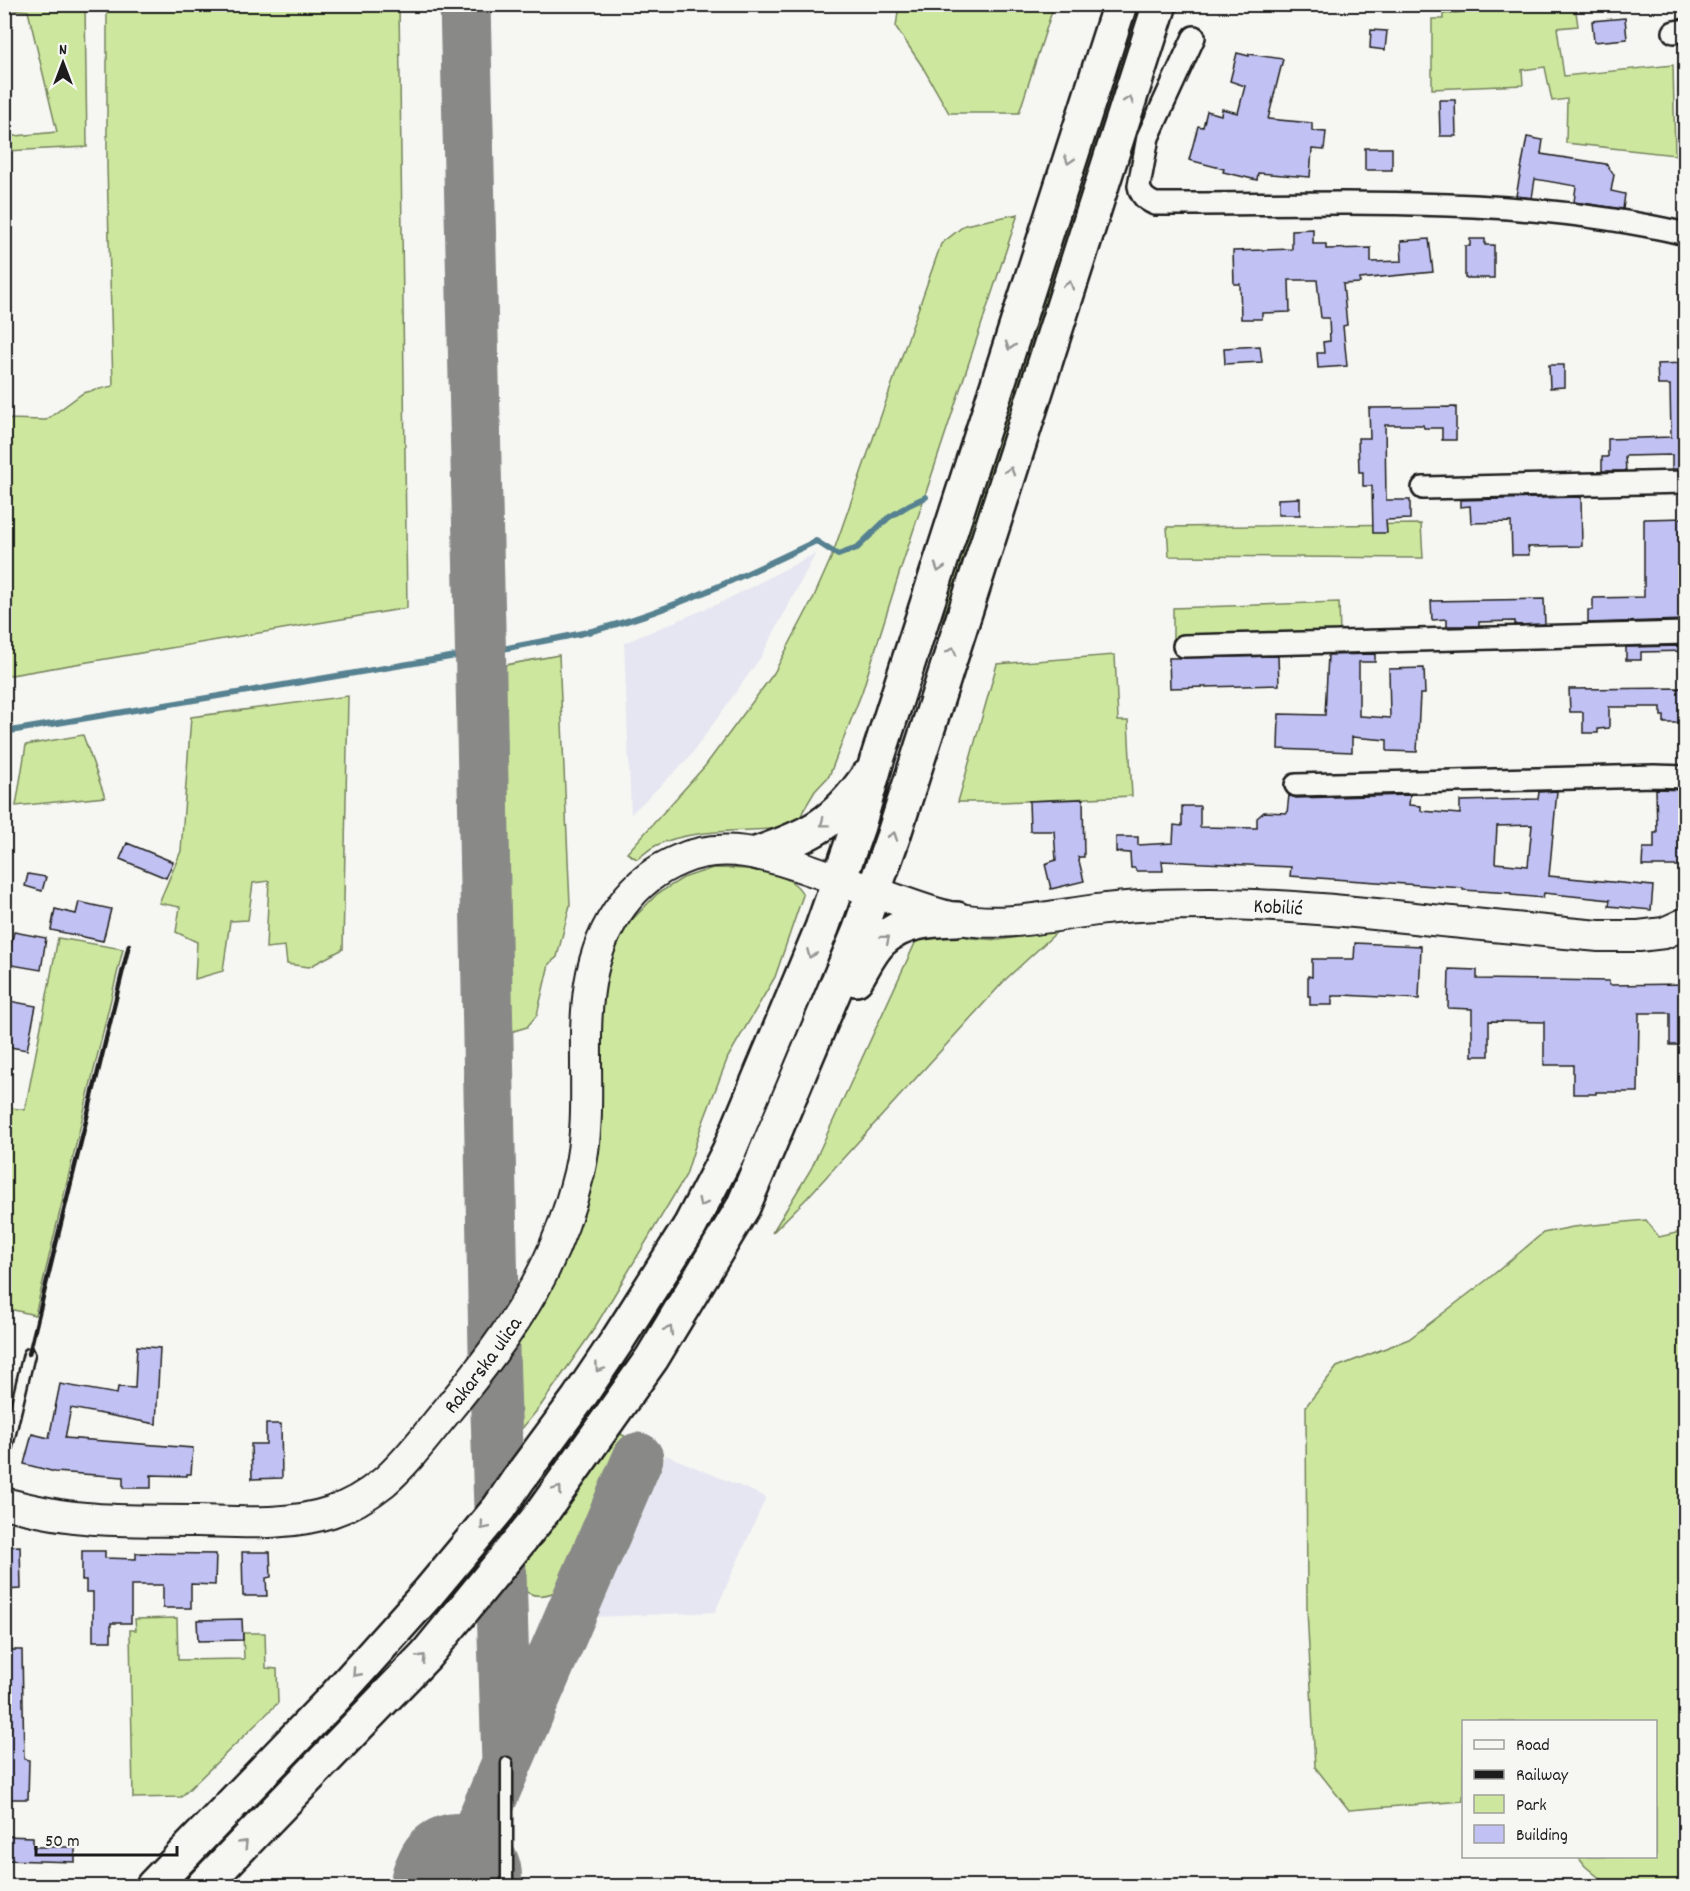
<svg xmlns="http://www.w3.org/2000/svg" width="1690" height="1891" viewBox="0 0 1690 1891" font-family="Dekko,sans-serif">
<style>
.built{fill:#e6e6f2}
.green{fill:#cde89e;stroke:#74825d;stroke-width:1.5}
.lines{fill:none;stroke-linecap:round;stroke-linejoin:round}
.stream{stroke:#568190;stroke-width:6}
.taxiway{stroke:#898987;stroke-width:51}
.runway{stroke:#898987;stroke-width:128}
.building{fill:#c1c1f3;stroke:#1c1c1c;stroke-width:1.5;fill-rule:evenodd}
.service-casing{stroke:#1c1c1c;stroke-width:15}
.minor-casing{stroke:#1c1c1c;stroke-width:26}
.secondary-casing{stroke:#1c1c1c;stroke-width:34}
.primary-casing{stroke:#1c1c1c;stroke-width:38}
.service{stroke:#f6f6f2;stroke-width:10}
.minor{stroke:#f6f6f2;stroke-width:21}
.secondary{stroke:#f6f6f2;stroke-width:30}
.primary{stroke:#f6f6f2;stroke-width:33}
.rail{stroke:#1c1c1c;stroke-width:4.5}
.oneway{stroke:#949492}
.labels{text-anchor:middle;stroke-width:4.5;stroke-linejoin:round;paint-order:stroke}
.street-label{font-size:21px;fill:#1c1c1c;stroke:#f6f6f2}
</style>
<rect width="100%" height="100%" fill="#f6f6f2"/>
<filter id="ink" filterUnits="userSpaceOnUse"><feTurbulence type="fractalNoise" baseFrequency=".0167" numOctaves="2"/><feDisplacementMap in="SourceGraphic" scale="12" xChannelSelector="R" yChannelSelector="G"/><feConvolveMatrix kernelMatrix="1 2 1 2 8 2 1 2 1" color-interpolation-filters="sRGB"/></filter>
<g filter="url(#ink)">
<path class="built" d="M816,553L761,657L688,759L631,814L624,643L722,602Z
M666,1455L766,1497L715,1612L594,1617Z"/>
<path class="green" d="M5,4L85,5L87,147L5,151V137L57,132L28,11L5,9Z
M107,5H399L407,608L5,676V419L46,420L83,393L113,386L107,166Z
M899,5H1054L1019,113H949L922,66L896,27Z
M1133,5H1149L903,756L940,635L954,559Z
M1537,5H1575L1578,26L1557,28L1564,76L1673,65L1675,155L1566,143L1567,99L1552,101L1545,67L1522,70L1523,85L1432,89V19H1443V14Z
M1018,214L899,574L862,692L829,776L815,791L803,811L797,827C756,832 691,827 655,846C649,849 643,855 637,859L627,853L705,766L774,673L812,601L832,556L941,244L965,225Z
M1421,524L1423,558L1169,556L1167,527Z
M1339,602L1340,636L1173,640V608Z
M559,655L570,905L557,957L549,964L537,1015L527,1027L504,1034L495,667Z
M1115,655L1118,721H1128L1132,796L1001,802H958L997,664Z
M348,696L343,949L309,967L287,964L285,946L266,948L269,881L253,883L248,920L230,921L223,971L195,979L197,942L176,932L180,907L159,903L181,851L191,717Z
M83,735L105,797L16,806L26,745Z
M713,868C738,868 791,868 803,895L775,977L728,1057L700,1130L686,1175L592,1332L539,1408L509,1444L508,1349L545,1297L569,1253L581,1219L604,988L615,945L630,922L657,894L683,878Z
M1058,931L1006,979L807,1198L772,1233L811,1169L916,941L927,932H946L971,938L999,940Z
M58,938L123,949L35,1315L5,1308V1107L25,1110Z
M1646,1220L1659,1237L1685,1231V1886H1609L1585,1866L1578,1857L1656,1856V1722H1464L1463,1801L1349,1810L1315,1767L1307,1609L1306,1406L1337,1367L1409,1339L1488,1279L1543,1233L1573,1227Z
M617,1432L632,1440L559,1590C535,1602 517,1594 513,1566Z
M177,1618L178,1660L244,1659L243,1633H265L266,1668L277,1669L278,1703L181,1797L133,1798L130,1630H136L135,1619Z"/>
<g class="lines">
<path class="stream" d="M498,650C530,643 564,638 596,630C673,610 745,575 816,541L838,555L857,548L888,518L909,505L926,497
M4,732L462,655"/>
<path class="taxiway" d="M465,4L480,627L494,1350L507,1763
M458,1877L638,1458"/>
<path class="runway" d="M454,1886L458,1877"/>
</g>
<path class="building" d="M1625,18L1627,39L1594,42L1592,21Z
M1371,30L1387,31L1385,50L1370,48Z
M1237,53L1249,56V54L1283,59L1268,119L1312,123V131L1326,132L1324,150L1312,149L1310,177L1258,173L1257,180L1223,172L1224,169L1189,160L1198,126L1203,127L1207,111L1221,115L1222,109L1238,113L1245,86L1230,81Z
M1439,100H1455L1456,136H1440Z
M1527,137L1543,140L1541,154L1606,164L1614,175L1611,191L1625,194L1623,209L1574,202L1576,186L1535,179L1532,198L1516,196Z
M1365,148H1392V170H1365Z
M1313,229V244H1326V249L1371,248V262L1402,261L1401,241L1429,239L1433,272L1360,279V283L1343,284L1347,325L1343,326L1347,366L1318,368L1317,353H1324L1323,342L1330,341L1329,318H1321L1317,280H1289L1290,312L1262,313V319H1241L1240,284H1234L1233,251L1292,249V230Z
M1470,239H1485V245H1494V278H1465V246H1470Z
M1260,346L1262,362L1225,364L1224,348Z
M1686,363V469H1672V455L1625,456L1626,471H1602V457H1608V439L1671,437L1670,385H1658L1657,364Z
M1549,365H1564V387L1550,388Z
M1456,407V440H1442V428H1424L1423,425H1385L1386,500H1410V519L1386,520L1387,533H1373L1372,486H1363V472H1359L1358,438H1370L1369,408Z
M1581,497L1582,546L1528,547L1529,555H1512L1511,522L1471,523L1470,506L1460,507V500Z
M1300,498V515H1278V499Z
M1686,518V620L1588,623V610H1593V598L1644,597V519Z
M1544,599L1545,624L1515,625V621L1479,622V626H1447V619L1432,620L1431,601Z
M1686,646V651L1641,652V660H1626V647Z
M1375,654V662H1359V716H1360L1390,718L1389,669L1424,668L1425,694H1420L1417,752L1387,751V740L1352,737V752L1278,749L1279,714L1325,715L1328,655Z
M1278,656L1279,685L1170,688L1169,658Z
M1686,688V723H1664V716H1661V707H1609V728L1598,729V733H1583V712H1570L1569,689Z
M1656,789L1686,790L1683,866H1642L1643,848H1654V833H1657Z
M1557,791L1549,876L1653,886L1651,910L1609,906L1610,900L1544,893L1543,898L1511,895V893L1463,890V888L1290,876L1291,867L1162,861L1163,871H1136L1135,868H1131L1130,853L1116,852V837H1138V845L1173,843L1174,825L1182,826V806H1200V827L1257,828V818L1264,812L1287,813L1289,795L1296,798L1410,795L1409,805L1421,806V811L1460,814V801L1538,799L1539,792ZM1532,825L1528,866L1495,863L1497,826Z
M1083,799L1084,857H1078L1084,881L1051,889L1045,864L1056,860L1054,831H1030L1029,801Z
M127,843L173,862L166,878L120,859Z
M28,874L46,877L42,891L25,886Z
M79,902L111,909L103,941L51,930L55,909L76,914Z
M14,932L46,938L41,970L6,964Z
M1355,943L1421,946L1419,999L1343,995V996H1332V1005H1310V996H1308V976L1312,977V959H1354Z
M1449,969L1477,970V979L1609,981V985L1686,984V1045H1670V1013H1639L1638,1092H1596V1094H1573V1065H1544V1022L1489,1021V1056H1472V1009L1448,1008Z
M4,1000L36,1006L27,1050L4,1046Z
M137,1346L160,1348L156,1424L71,1408L65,1438L193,1448L191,1474H187V1476L151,1475V1488H123V1477L55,1472L24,1464L32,1434L49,1438L60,1384L117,1394L118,1387L135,1388Z
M266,1424H281L282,1478L252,1479L251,1444H266Z
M20,1546L21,1589L4,1590V1547Z
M82,1551H105V1558L136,1559V1553L216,1554L215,1585L191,1584V1608H163V1585H131V1623H111V1641H93V1592H86V1580H82Z
M242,1552H270L271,1577L266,1578L267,1596H243Z
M242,1619L243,1640L198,1641L197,1620Z
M4,1650H22L24,1759L29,1760L28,1799H4Z
M4,1836L33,1837V1847H75V1862L4,1860Z"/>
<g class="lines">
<g class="service-casing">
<path id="service" d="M4,1458L29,1354
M507,1886V1763"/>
</g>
<g class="minor-casing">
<path id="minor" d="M1674,32L1686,30
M1194,37L1148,137L1139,186C1141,196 1146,200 1155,204C1331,205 1512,193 1686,234
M1423,488L1686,482
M1184,646L1686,633
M1296,785L1654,776L1686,777"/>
</g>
<g class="secondary-casing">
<g id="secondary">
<path id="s1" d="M4,1503C31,1510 58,1516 85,1518C123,1522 161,1520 198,1521C241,1522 289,1526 331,1512C350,1506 369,1494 384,1482C407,1462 426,1436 445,1413C478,1373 510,1332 535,1287C555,1251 569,1214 579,1173C600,1083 562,984 623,904C637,885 657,869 679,860C722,841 765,854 808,869C834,878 860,887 886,896C908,904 931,913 954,918C1002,928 1050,916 1097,910C1134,905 1172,904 1210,904C1275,904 1339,910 1404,917C1469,924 1534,930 1599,936H1639L1664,933L1686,923"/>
</g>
</g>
<g class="primary-casing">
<path id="primary" d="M759,853C811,835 835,823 867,777
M856,979C864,966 871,950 882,940C902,921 931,920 957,919
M153,1886L335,1697L429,1592L499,1508L518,1480L578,1399L617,1341L690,1226L729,1151L822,928L858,826L876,763L1120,4
M203,1886L426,1655L539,1517L652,1358L743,1207L859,932L893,837L1160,4"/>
</g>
<use href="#service" class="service"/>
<use href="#minor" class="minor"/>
<use href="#secondary" class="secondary"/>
<use href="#primary" class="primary"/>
<path class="rail" d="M29,1354L129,945"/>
</g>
<defs><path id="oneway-chevron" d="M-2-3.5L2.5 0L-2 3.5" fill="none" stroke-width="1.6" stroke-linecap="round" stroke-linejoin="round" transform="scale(1.5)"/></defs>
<g class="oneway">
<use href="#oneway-chevron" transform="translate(1129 100) rotate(-72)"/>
<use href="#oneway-chevron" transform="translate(1069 160) rotate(108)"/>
<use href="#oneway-chevron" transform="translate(1069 285) rotate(-72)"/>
<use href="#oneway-chevron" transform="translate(1010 346) rotate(108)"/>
<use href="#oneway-chevron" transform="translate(1010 471) rotate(-72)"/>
<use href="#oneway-chevron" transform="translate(939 568) rotate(108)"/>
<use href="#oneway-chevron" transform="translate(952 651) rotate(-72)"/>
<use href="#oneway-chevron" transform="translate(824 823) rotate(143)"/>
<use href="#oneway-chevron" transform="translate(893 836) rotate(-71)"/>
<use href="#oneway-chevron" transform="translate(886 939) rotate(-40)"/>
<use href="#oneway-chevron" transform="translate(811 954) rotate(113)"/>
<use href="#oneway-chevron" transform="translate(702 1203) rotate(117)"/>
<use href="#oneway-chevron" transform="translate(669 1330) rotate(-59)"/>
<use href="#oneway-chevron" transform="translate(599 1368) rotate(124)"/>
<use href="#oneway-chevron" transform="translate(558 1490) rotate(-54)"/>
<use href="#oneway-chevron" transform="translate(484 1526) rotate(130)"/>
<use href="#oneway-chevron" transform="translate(422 1658) rotate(-47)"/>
<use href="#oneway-chevron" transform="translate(356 1673) rotate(132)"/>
<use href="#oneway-chevron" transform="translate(244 1844) rotate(-46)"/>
</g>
</g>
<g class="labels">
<g class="street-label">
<text dy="7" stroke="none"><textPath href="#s1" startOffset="1722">Kobilić</textPath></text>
<text dy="7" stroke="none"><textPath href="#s1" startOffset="544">Rakarska ulica</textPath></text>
</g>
</g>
<rect width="1690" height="1891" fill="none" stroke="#f6f6f2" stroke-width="24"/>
<rect x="12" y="12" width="1666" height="1867" fill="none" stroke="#1c1c1c" stroke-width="2" filter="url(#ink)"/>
<rect x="1462" y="1720" width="195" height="138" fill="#f6f6f2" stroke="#9f9f9c" stroke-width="1.5"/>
<rect x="1474" y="1740" width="30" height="9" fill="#f6f6f2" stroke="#9f9f9c" stroke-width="1.5"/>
<text x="1516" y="1750" font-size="18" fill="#1c1c1c">Road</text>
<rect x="1474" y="1770" width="30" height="9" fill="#1c1c1c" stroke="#9f9f9c" stroke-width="1.5"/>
<text x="1516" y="1780" font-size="18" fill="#1c1c1c">Railway</text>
<rect x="1474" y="1795" width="30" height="18" fill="#cde89e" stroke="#9f9f9c" stroke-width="1.5"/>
<text x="1516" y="1810" font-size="18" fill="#1c1c1c">Park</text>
<rect x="1474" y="1825" width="30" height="18" fill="#c1c1f3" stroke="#9f9f9c" stroke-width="1.5"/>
<text x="1516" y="1840" font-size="18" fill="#1c1c1c">Building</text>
<g transform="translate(63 63)" stroke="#f6f6f2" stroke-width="4.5" paint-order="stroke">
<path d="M0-4.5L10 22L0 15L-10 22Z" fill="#1c1c1c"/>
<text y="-9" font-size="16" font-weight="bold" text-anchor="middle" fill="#1c1c1c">N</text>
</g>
<path d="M36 1846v9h141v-9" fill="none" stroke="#1c1c1c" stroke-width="3"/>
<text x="45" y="1846" font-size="18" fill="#1c1c1c" stroke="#f6f6f2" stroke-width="4.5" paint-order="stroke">50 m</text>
</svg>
